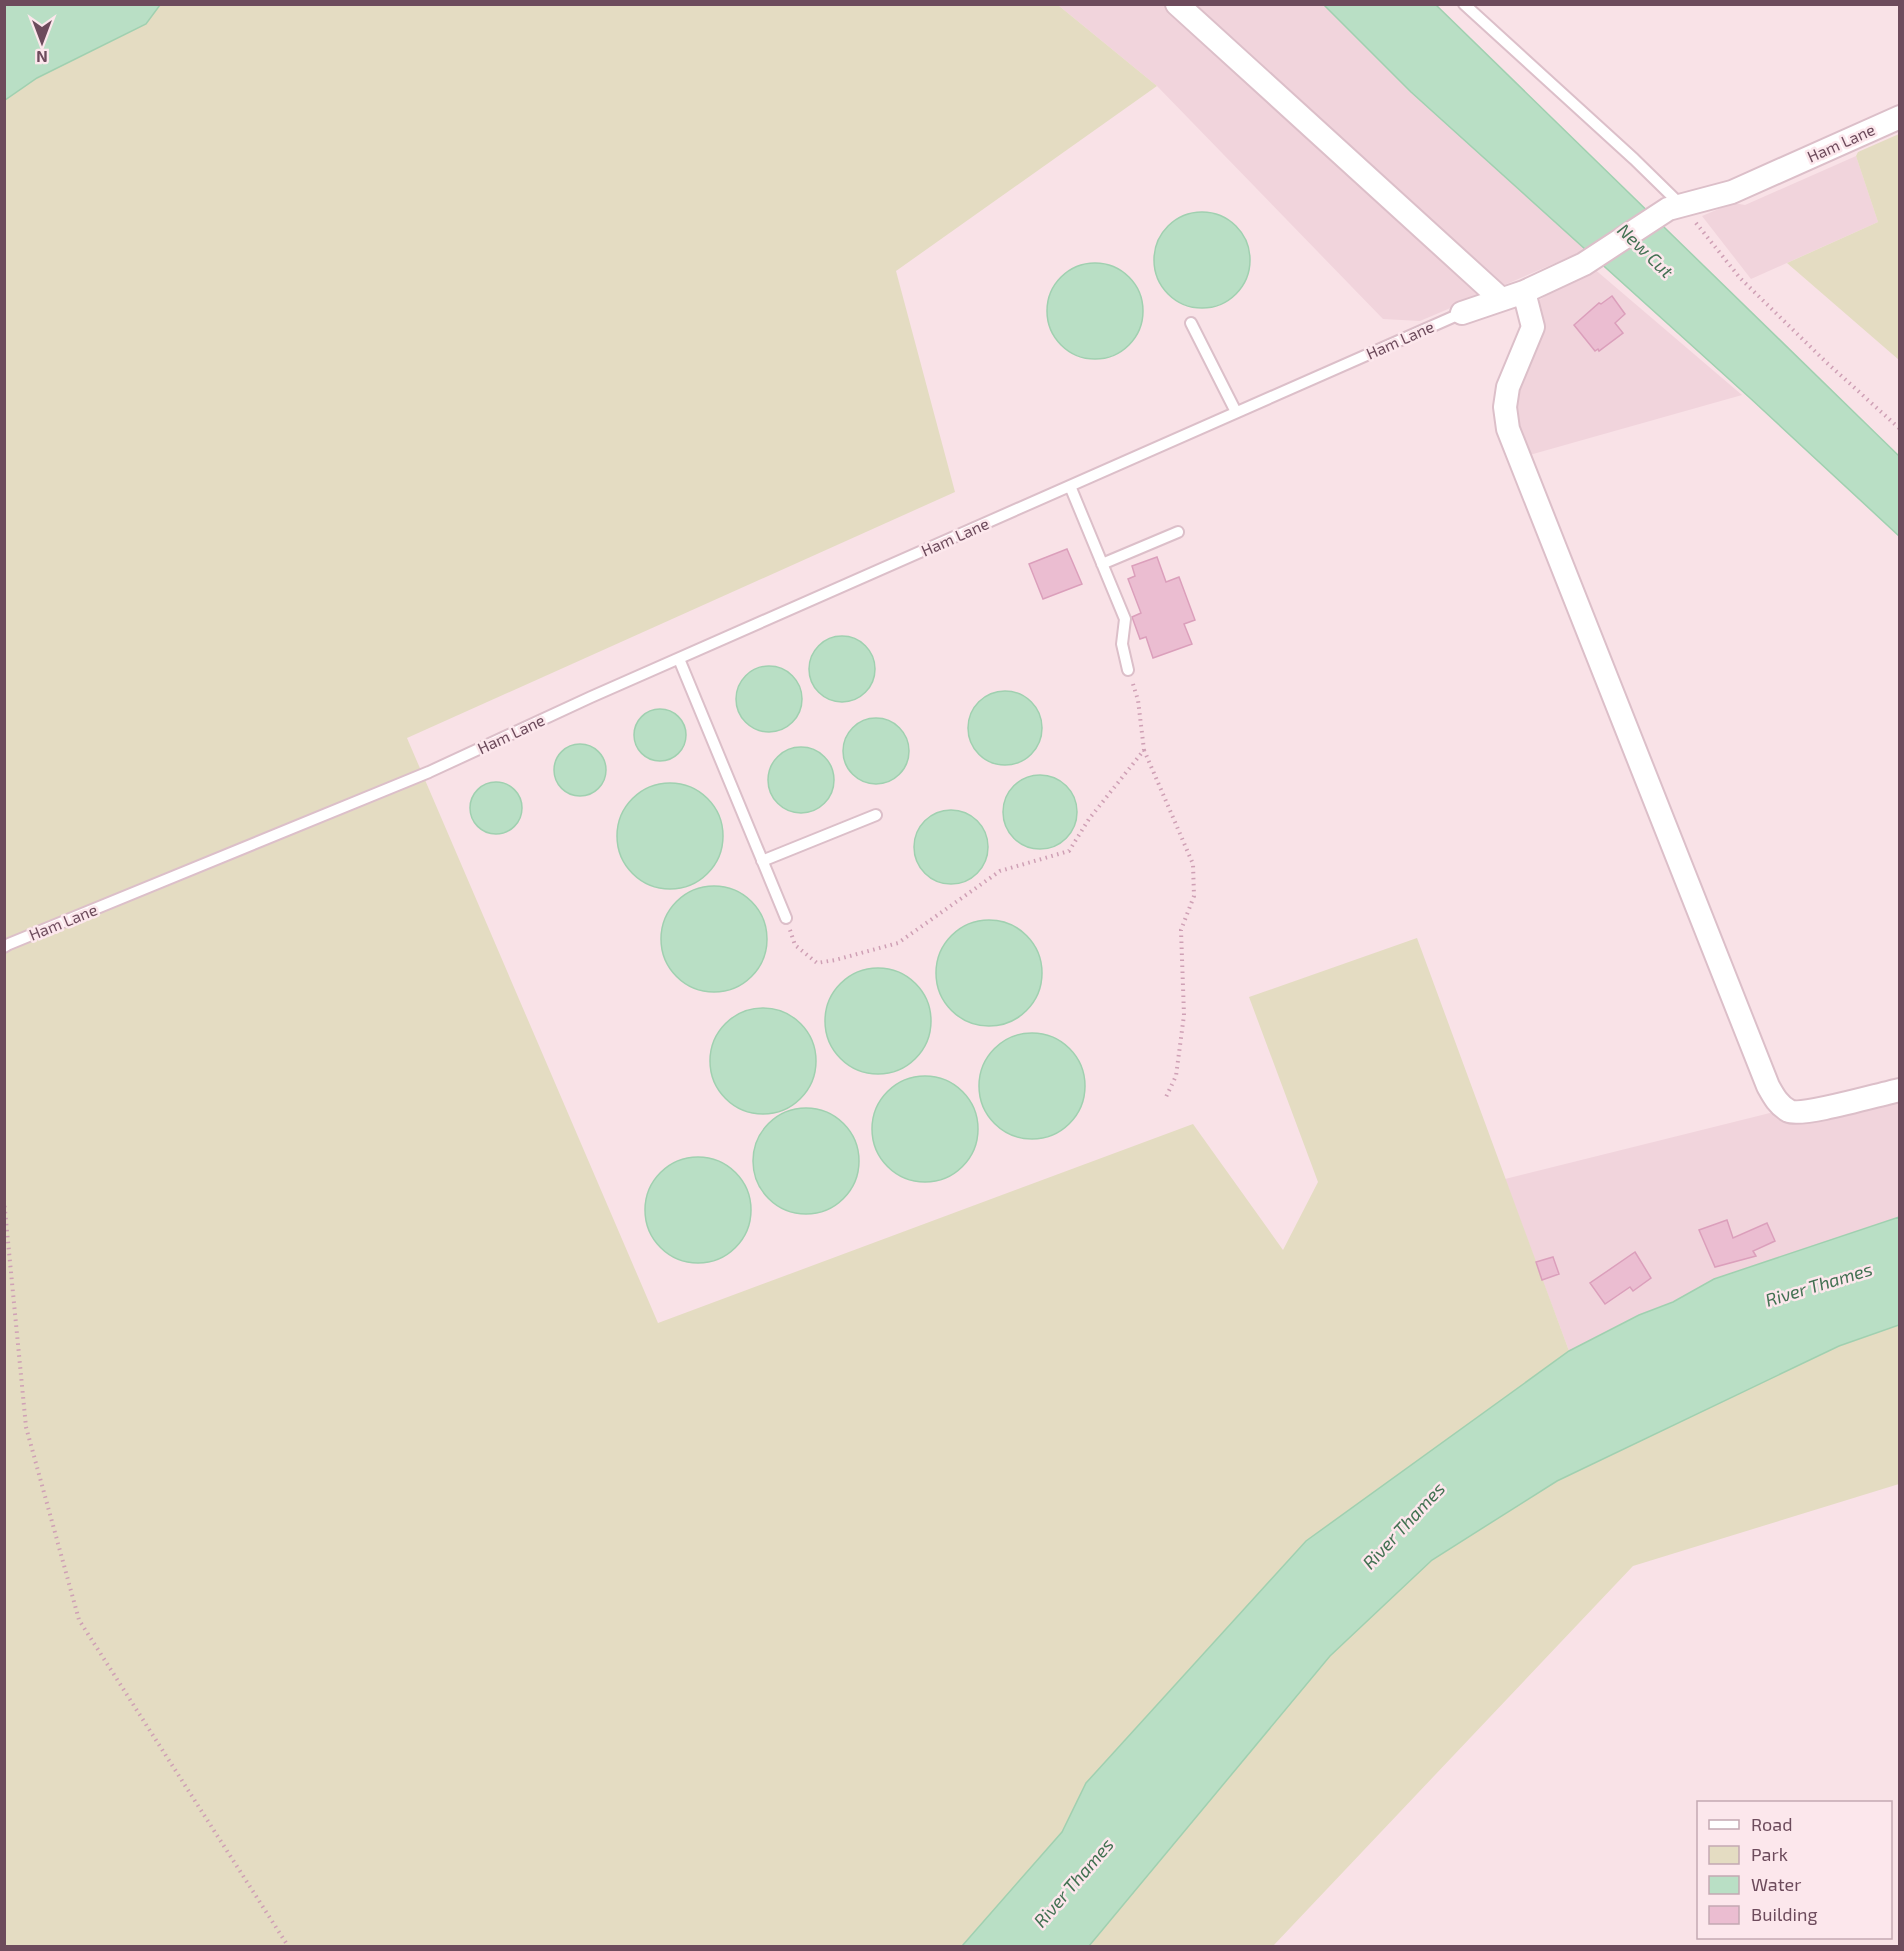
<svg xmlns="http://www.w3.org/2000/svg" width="1904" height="1951" viewBox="0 0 1904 1951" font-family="'Exo 2',sans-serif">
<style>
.residential{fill:#f1d4dc}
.green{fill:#e4dcc2}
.water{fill:#b9dfc5;stroke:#a0d0b0;stroke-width:1.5}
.building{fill:#ebbdd1;stroke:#db9fbb;stroke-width:1.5}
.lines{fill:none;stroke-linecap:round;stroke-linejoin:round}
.service-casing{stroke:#dcbfc9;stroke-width:14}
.minor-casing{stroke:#dcbfc9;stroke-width:26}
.path{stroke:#cfa0b5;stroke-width:4;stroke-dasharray:1.5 4.5;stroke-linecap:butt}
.service{stroke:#fff;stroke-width:10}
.minor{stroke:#fff;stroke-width:22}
.labels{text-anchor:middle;stroke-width:5;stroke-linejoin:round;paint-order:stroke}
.street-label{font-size:16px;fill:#6d4b5c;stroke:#fce7ec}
.water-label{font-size:18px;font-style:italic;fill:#427152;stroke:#fce7ec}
</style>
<rect width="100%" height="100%" fill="#f9e2e7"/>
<path class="residential" d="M1058,5H1324L1411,92L1586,250L1420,321L1383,319L1157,86Z
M1856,156L1878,222L1751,279L1702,216L1733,203L1745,205Z
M1592,267L1742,395L1526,456L1516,437V381L1536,302Z
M1899,1081V1217L1714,1279L1673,1302L1639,1315L1569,1351L1505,1179Z"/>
<path class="green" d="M160,4L1058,5L1157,86L896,271L955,492L407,738L658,1323L1193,1124L1283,1250L1318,1182L1249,997L1417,938L1569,1351L1306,1541L1086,1783L1062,1832L962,1946H5L4,100L37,78L146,24Z
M1899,134V360L1787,263L1878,222L1856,156L1858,152Z
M1899,1325V1484L1633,1566L1273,1946H1089L1330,1656L1432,1560L1556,1481L1839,1346Z"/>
<path class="water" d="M5,4H160V5L146,24L37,78L5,100Z
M1324,5H1436L1899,456V536L1750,398L1411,92Z
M1154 260a48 48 0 1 1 96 0a48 48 0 1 1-96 0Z
M1047 311a48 48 0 1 1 96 0a48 48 0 1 1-96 0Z
M809 669a33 33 0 1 1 66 0a33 33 0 1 1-66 0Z
M736 699a33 33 0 1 1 66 0a33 33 0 1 1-66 0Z
M968 728a37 37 0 1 1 74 0a37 37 0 1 1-74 0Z
M634 735a26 26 0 1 1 52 0a26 26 0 1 1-52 0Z
M843 751a33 33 0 1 1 66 0a33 33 0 1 1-66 0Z
M554 770a26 26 0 1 1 52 0a26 26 0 1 1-52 0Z
M768 780a33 33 0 1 1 66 0a33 33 0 1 1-66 0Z
M1003 812a37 37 0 1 1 74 0a37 37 0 1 1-74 0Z
M470 808a26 26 0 1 1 52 0a26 26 0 1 1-52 0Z
M617 836a53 53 0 1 1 106 0a53 53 0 1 1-106 0Z
M914 847a37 37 0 1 1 74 0a37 37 0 1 1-74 0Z
M661 939a53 53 0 1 1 106 0a53 53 0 1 1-106 0Z
M936 973a53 53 0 1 1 106 0a53 53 0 1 1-106 0Z
M825 1021a53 53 0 1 1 106 0a53 53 0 1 1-106 0Z
M710 1061a53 53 0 1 1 106 0a53 53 0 1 1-106 0Z
M979 1086a53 53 0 1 1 106 0a53 53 0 1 1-106 0Z
M872 1129a53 53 0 1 1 106 0a53 53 0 1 1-106 0Z
M753 1161a53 53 0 1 1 106 0a53 53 0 1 1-106 0Z
M645 1210a53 53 0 1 1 106 0a53 53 0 1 1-106 0Z
M1899,1217V1325L1839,1346L1557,1481L1432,1560L1330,1656L1089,1946H962L1062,1832L1086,1783L1306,1541L1569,1351L1639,1315L1673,1302L1714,1279Z"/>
<path class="building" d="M1612,296L1625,314L1615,323L1623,333L1599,351L1598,349L1595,351L1574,325L1599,303L1601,304Z
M1067,549L1082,584L1043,599L1029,564Z
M1157,557L1166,582L1179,577L1195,620L1184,624L1192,644L1153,658L1146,637L1140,639L1132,617L1141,613L1128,579L1135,576L1132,566Z
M1727,1220L1733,1238L1767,1223L1775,1241L1753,1251L1756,1256L1715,1267L1699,1230Z
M1635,1252L1651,1278L1633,1291L1630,1287L1605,1304L1590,1283Z
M1553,1257L1559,1274L1542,1280L1536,1262Z"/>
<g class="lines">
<g class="service-casing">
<path id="service" d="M1464,4L1634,159L1680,204
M1191,323L1236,412
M1070,486L1125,619L1122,644L1128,670
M1102,564L1178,532
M679,659L786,918
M762,861L876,815
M4,947L9,944L429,772L591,697L1462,313"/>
</g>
<g class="minor-casing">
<path id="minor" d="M1177,4L1501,299
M1524,292L1533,327L1508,387L1505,407L1508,429L1768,1086C1773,1095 1778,1105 1789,1111C1803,1117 1880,1094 1900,1090
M1462,313L1524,292L1584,264L1668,209L1732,192L1900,117"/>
</g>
<path class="path" d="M1696,223L1740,278L1826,362L1900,429
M1144,750L1193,864L1194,896L1181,930L1184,1015L1176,1076L1166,1097
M790,930L795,945L817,963L835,960L898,943L1000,871L1069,851L1089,819L1144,750L1138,700L1133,684
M4,1200L26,1427L79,1620L288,1946"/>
<use href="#service" class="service"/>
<use href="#minor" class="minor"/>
</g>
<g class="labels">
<g class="street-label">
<text transform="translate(1841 143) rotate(-24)" y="6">Ham Lane</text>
<text transform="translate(1400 340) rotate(-24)" y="6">Ham Lane</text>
<text transform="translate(955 537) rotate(-24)" y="6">Ham Lane</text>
<text transform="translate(511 734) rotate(-25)" y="6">Ham Lane</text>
<text transform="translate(63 922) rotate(-22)" y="6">Ham Lane</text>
</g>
<g class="water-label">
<text transform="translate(1645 251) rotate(44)" y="6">New Cut</text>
<text transform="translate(1819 1285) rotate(-17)" y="6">River Thames</text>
<text transform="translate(1404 1526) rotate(-47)" y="6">River Thames</text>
<text transform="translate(1074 1883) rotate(-49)" y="6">River Thames</text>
</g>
</g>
<rect width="1904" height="1951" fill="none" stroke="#6d4b5c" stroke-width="12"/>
<rect x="1697" y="1801" width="195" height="138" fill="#fce7ec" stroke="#c3a9b2" stroke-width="1.5"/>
<rect x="1709" y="1820" width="30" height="9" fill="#ffffff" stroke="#c3a9b2" stroke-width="1.5"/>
<text x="1751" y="1831" font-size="18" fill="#6d4b5c">Road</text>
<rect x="1709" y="1846" width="30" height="18" fill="#e4dcc2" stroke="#c3a9b2" stroke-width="1.5"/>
<text x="1751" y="1861" font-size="18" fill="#6d4b5c">Park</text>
<rect x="1709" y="1876" width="30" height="18" fill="#b9dfc5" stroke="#c3a9b2" stroke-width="1.5"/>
<text x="1751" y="1891" font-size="18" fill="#6d4b5c">Water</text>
<rect x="1709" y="1906" width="30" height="18" fill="#ebbdd1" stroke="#c3a9b2" stroke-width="1.5"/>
<text x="1751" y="1921" font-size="18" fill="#6d4b5c">Building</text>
<g transform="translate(42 42) rotate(180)" stroke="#fce7ec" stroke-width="4.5" paint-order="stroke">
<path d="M0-4.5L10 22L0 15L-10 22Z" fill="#6d4b5c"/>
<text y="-9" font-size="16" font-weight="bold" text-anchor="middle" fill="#6d4b5c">N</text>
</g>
</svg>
